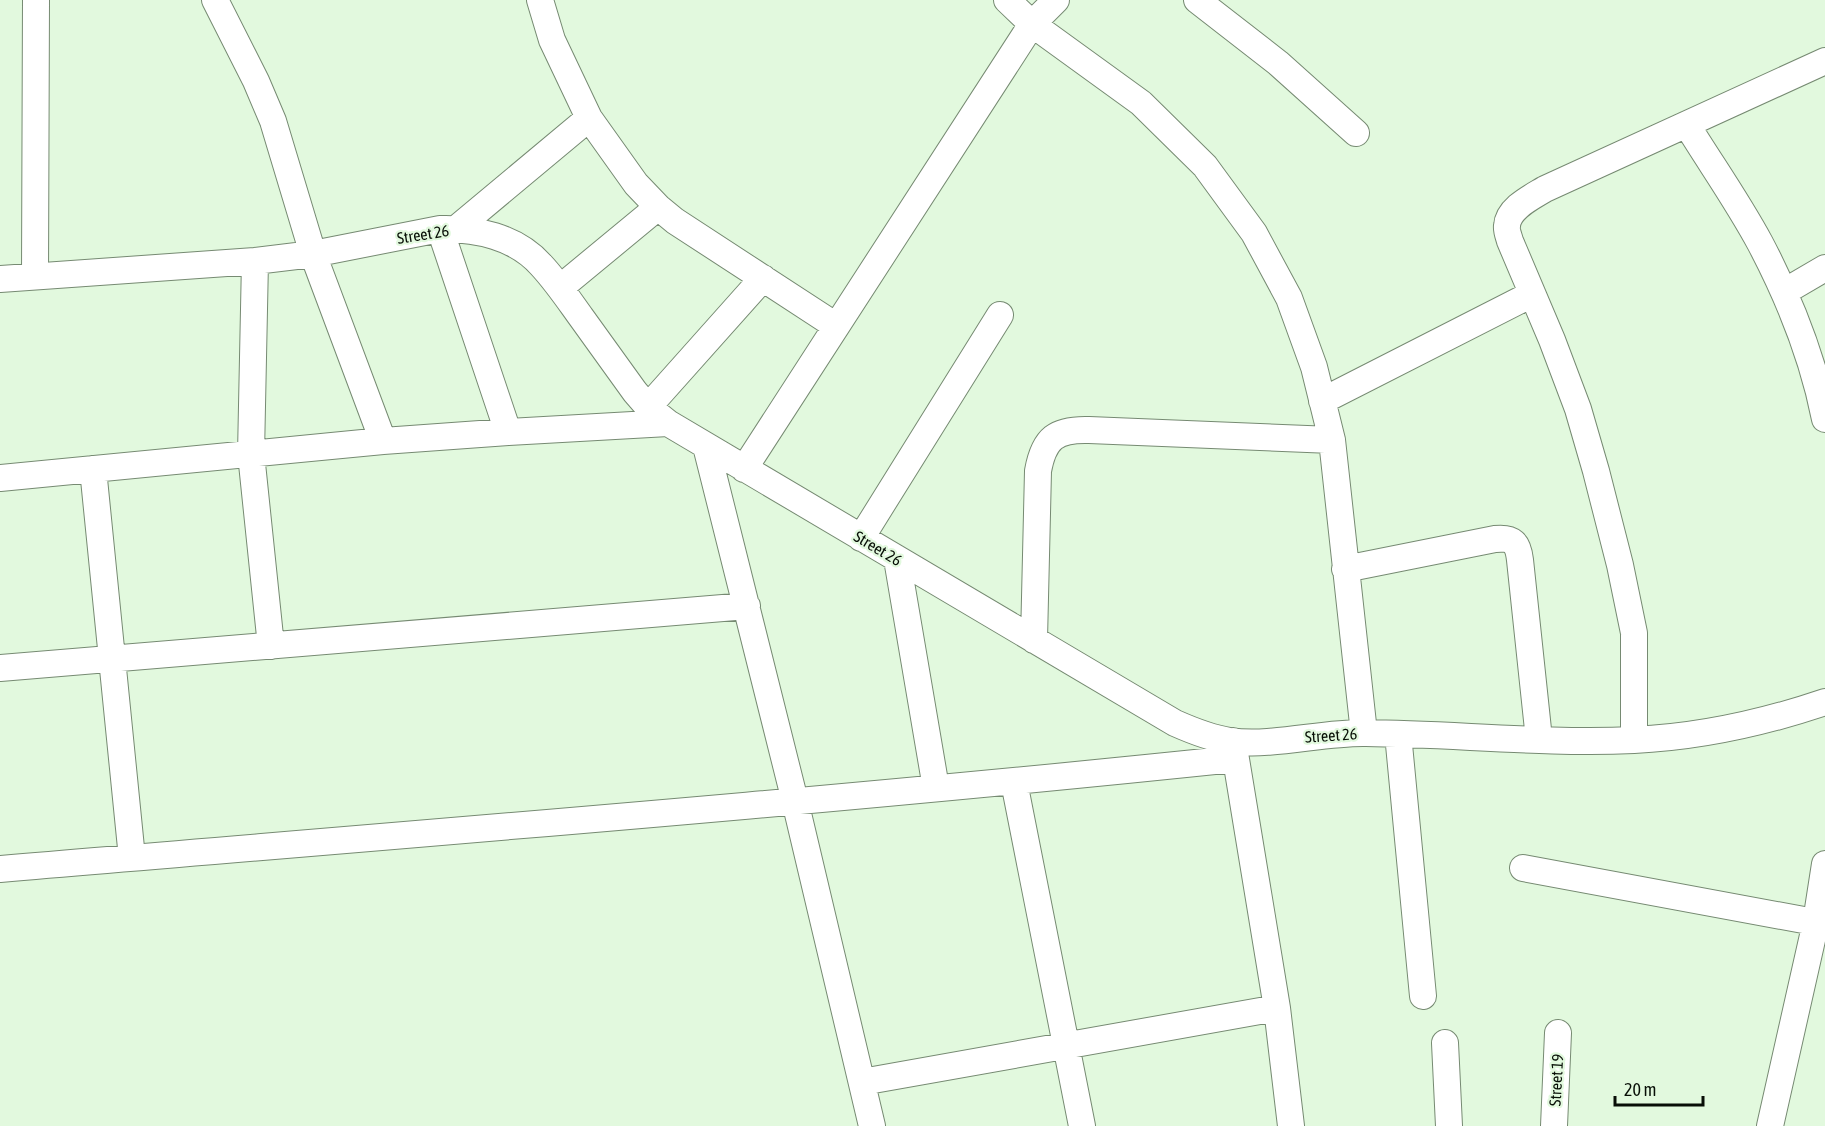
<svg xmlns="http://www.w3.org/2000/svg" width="1825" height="1126" viewBox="0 0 1825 1126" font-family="'Asap Condensed',sans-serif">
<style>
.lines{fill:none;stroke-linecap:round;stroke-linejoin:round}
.minor-casing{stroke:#768a72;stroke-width:28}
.minor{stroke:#fff;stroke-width:26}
.labels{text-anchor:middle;stroke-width:4.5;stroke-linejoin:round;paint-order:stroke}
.street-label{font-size:16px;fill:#080f07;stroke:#e2f9de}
</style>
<rect width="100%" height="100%" fill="#e2f9de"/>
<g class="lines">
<g class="minor-casing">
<path id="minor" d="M215,0L256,81L273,121L313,254L383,441
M540,0L552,40L589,118L636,184L658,207L675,221L836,326
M1007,0L1032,24L1141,103L1205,166L1254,233L1289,298L1314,367L1332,440L1364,733
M1197,0L1278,63L1356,133
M1687,125C1711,164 1738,202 1760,243C1789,298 1813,358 1825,419
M440,229L508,432
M456,229L589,118
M255,261L251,454L271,646
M35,276L36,0
M0,279L255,261L313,254L440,229C476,228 516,237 541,265C556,281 568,299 581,317C599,342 617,367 635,392L648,407L668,423L1175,723C1193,731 1210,738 1230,741C1272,747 1323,732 1366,733C1455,734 1545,744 1634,740C1699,737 1763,723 1825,702
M560,288L658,207
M1784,292L1825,268
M1322,401L1532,294
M648,407L763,278
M706,446L795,801L872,1126
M93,469L132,858
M744,469L1032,24L1056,0
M0,478L383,441L508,432L668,423
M861,538L1000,315
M897,559L936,788
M1345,569L1495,539C1513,537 1518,543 1520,560L1539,739
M1034,640L1038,471C1044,438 1056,429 1089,430L1332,440
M0,668L747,606
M1398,734L1423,996
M1634,740V633L1620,565L1596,471L1578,409L1552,340L1510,241C1509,237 1506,230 1507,226C1508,208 1532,197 1545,189L1825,61
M1233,741L1277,1008L1291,1126
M1014,782L1082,1126
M1523,868L1825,924
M0,869C412,834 823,802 1234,759
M1445,1043L1449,1126
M862,1082L1277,1008
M1554,1126L1558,1033
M1770,1126L1816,922L1825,864"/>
</g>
<use href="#minor" class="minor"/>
</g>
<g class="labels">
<g class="street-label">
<text transform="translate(423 234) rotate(-9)" y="6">Street 26</text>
<text transform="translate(878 548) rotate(31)" y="6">Street 26</text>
<text transform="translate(1331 735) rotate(-4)" y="6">Street 26</text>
<text transform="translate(1556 1080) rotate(-87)" y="6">Street 19</text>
</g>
</g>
<path d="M1615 1096v9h88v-9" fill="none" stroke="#080f07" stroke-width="3"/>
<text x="1624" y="1096" font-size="18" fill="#080f07" stroke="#e2f9de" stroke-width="4.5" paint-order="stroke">20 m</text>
</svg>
